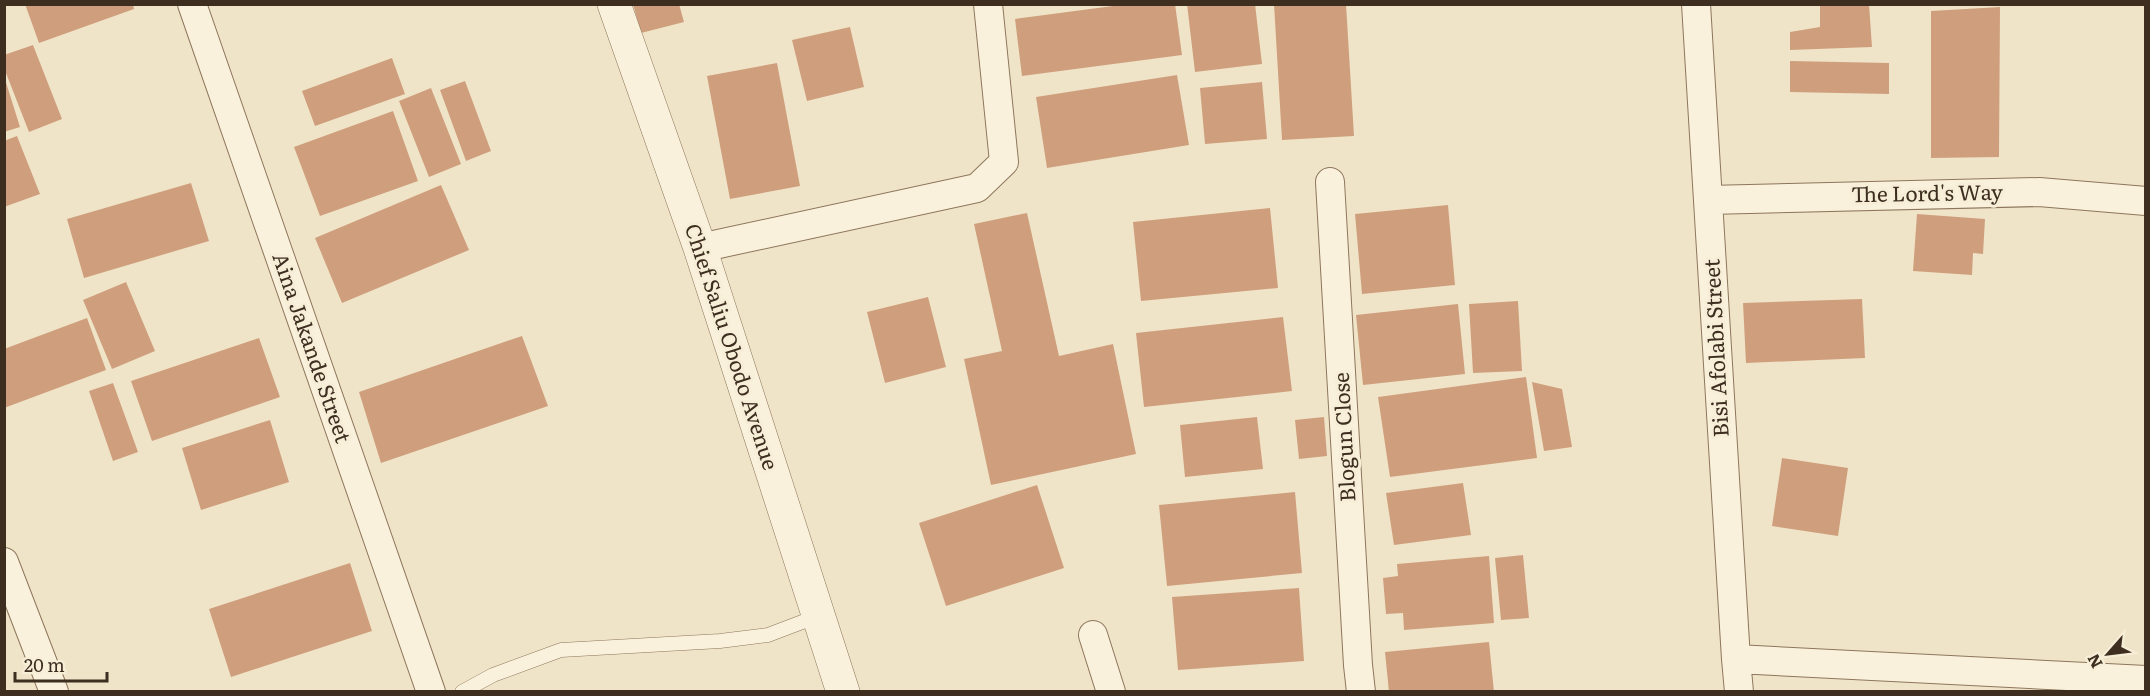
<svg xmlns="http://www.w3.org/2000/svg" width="2150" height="696" viewBox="0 0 2150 696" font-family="Literata,serif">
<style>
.building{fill:#cf9f7d}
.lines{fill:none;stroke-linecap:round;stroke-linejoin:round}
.service-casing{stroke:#8d765c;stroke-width:15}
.minor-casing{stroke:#8d765c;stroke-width:30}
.tertiary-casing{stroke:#8d765c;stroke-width:34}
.service{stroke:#faf1dc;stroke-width:14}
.minor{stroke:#faf1dc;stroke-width:28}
.tertiary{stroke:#faf1dc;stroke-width:33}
.labels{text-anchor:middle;stroke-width:6;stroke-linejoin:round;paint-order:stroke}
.street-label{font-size:21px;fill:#3d2e20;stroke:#f7eed8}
</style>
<rect width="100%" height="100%" fill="#f0e4c8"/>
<path class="building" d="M25,4H133L134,9L39,43Z
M633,4H679L684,22L641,33Z
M1128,4H1175L1182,55L1022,76L1015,19Z
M1187,4H1255L1262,64L1195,72Z
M1274,4H1346L1354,136L1282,140Z
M1820,4H1869L1872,47L1790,50V32L1820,27Z
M2000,7L1999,157L1931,158V11Z
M850,27L864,87L807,101L792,40Z
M33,45L62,119L29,132L4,68V55Z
M392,58L405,94L315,126L302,91Z
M1790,61L1889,63V94L1790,92Z
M777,63L800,186L730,199L707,76Z
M1177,75L1189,145L1047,168L1036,97Z
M4,76L20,127L4,132Z
M465,81L491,151L466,161L440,90Z
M1262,82L1267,139L1205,144L1200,88Z
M431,88L461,164L429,177L399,101Z
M393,111L418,181L320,216L294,147Z
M17,136L40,194L4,207V141Z
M191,183L209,241L84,278L67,219Z
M441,185L469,250L342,303L315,238Z
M1448,205L1455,285L1362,294L1355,214Z
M1270,208L1278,288L1141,301L1133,222Z
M1027,213L1059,356L1113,344L1136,454L991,485L964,359L1002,351L974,224Z
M1917,214L1985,219L1983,254L1973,253L1972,275L1913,271Z
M126,282L155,351L112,369L83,300Z
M928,297L946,367L885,383L867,312Z
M1862,299L1865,358L1746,363L1743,303Z
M1518,301L1522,371L1473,373L1469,304Z
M1458,304L1465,374L1363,385L1356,315Z
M1283,317L1292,391L1144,407L1136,333Z
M87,318L106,370L4,408V349Z
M522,336L548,406L381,463L359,392Z
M259,338L280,397L152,441L131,381Z
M1526,377L1537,458L1390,477L1378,397Z
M1532,382L1562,389L1572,447L1544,451Z
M113,383L138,452L113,461L89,391Z
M1257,417L1263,469L1185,477L1180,425Z
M1324,417L1327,456L1299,459L1295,420Z
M270,420L289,482L201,510L182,448Z
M1782,458L1848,468L1838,536L1772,526Z
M1463,483L1471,535L1394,545L1386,493Z
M1037,485L1064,568L946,606L919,523Z
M1295,492L1302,573L1167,586L1159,505Z
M1523,555L1529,618L1501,620L1495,558Z
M1489,556L1494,623L1404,630L1403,613L1386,614L1383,578L1398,576L1397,564Z
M350,563L372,631L231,677L209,609Z
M1299,588L1304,661L1178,670L1172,597Z
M1489,642L1494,692H1389L1385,652Z"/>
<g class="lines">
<g class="service-casing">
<path id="service" d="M462,692L493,675L561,650L720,641L768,635L818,616"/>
</g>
<g class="minor-casing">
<path id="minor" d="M192,4L431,692
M1696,4L1736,659L1739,692
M1330,182L1358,665L1361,692
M1708,200L2039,192L2146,201
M700,248L977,188L1004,162L988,4
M4,562L54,692
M1093,635L1111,692
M1736,659L2146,680"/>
</g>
<g class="tertiary-casing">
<path id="tertiary" d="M614,4L700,248L843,692"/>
</g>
<use href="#service" class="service"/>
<use href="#minor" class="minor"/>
<use href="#tertiary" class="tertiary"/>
</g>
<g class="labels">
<g class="street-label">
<text transform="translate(1927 194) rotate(-1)" y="7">The Lord's Way</text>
<text transform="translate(731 347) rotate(72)" y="7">Chief Saliu Obodo Avenue</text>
<text transform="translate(311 348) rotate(71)" y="7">Aina Jakande Street</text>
<text transform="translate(1717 348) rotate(-93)" y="7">Bisi Afolabi Street</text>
<text transform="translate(1345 437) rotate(-93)" y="7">Blogun Close</text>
</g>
</g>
<rect width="2150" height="696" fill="none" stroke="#3d2e20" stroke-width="12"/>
<g transform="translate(2108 654) rotate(242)" stroke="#f7eed8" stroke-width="4.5" paint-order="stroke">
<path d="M0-4.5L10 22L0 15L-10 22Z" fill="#3d2e20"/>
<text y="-9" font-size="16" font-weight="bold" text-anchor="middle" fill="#3d2e20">N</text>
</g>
<path d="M15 672v9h92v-9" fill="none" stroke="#3d2e20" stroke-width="3"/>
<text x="24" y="672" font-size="18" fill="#3d2e20" stroke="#f7eed8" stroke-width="4.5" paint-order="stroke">20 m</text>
</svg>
